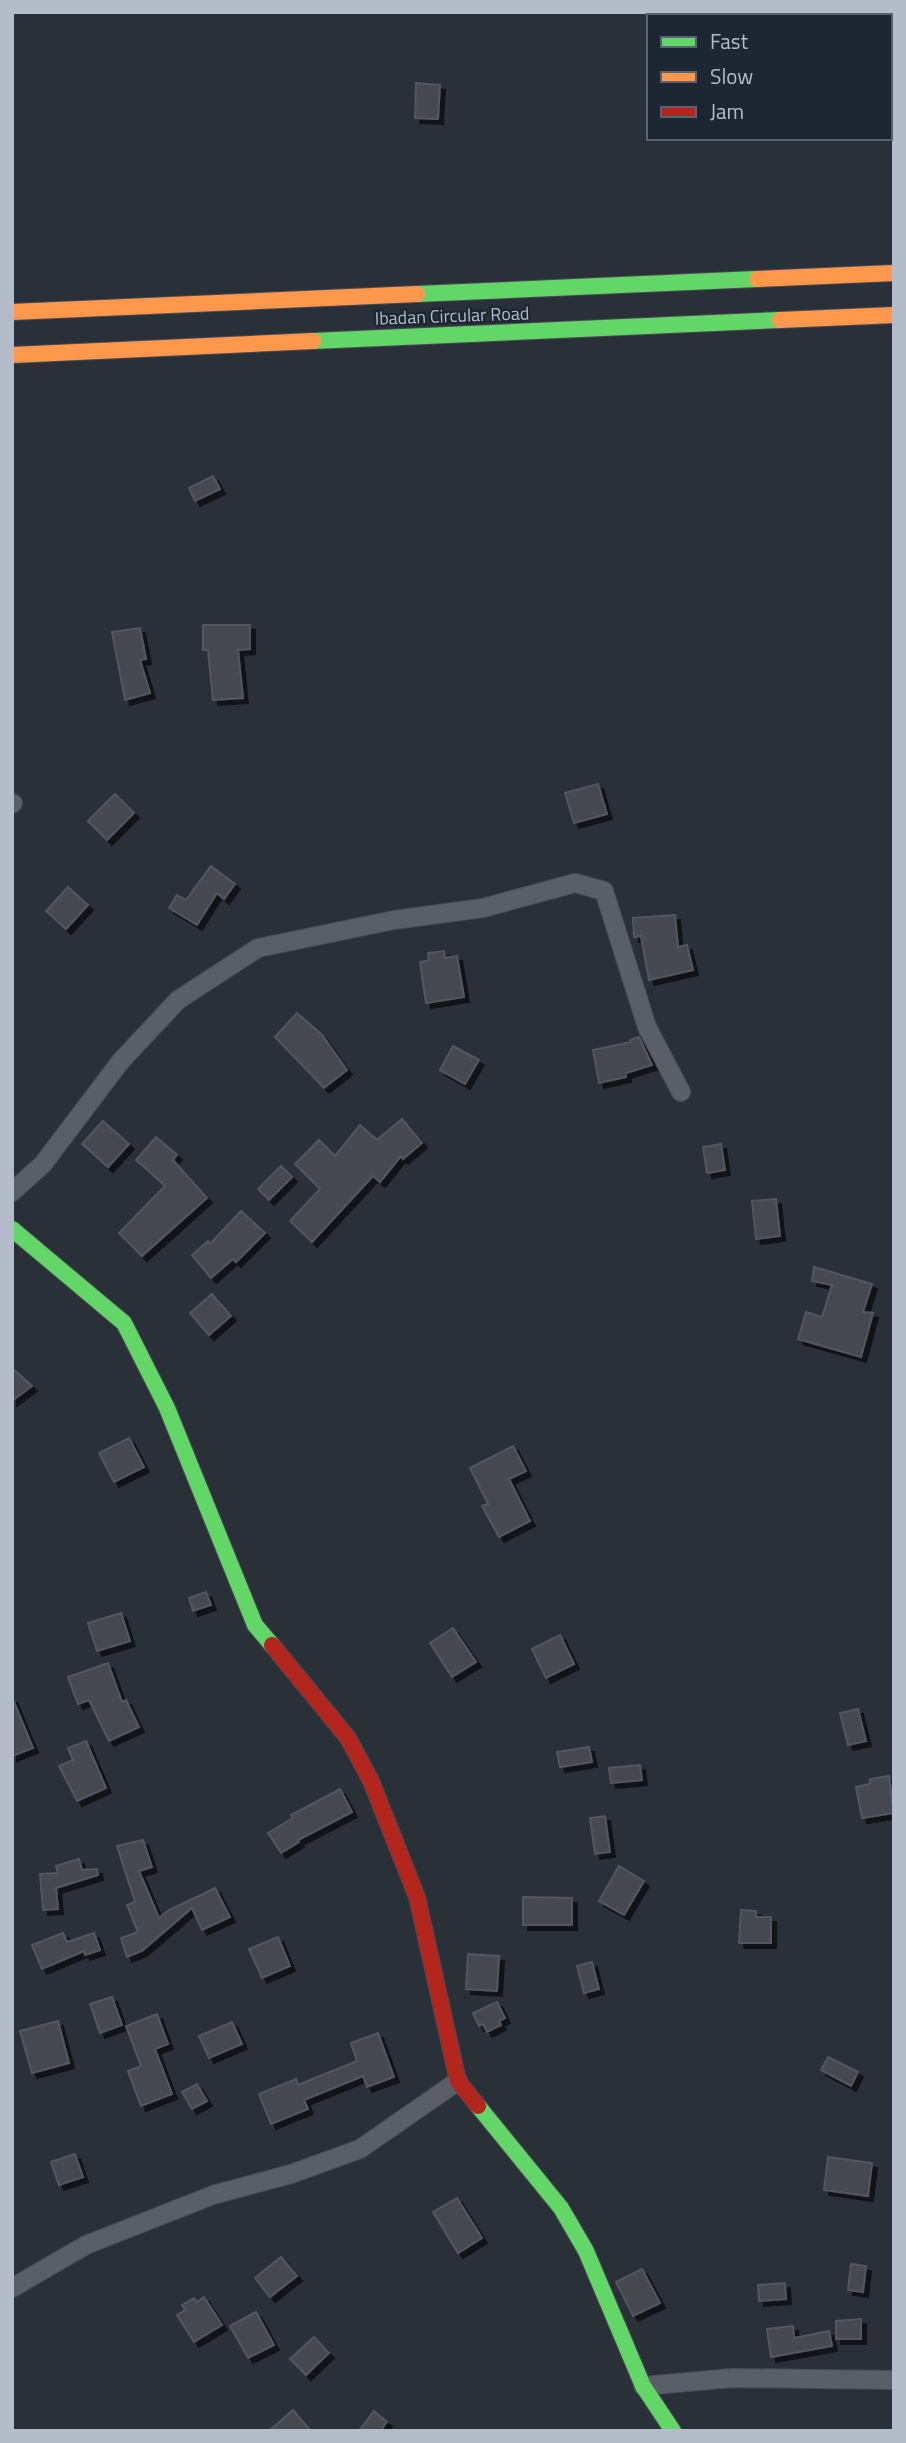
<svg xmlns="http://www.w3.org/2000/svg" width="906" height="2443" viewBox="0 0 906 2443" font-family="'Titillium Web',sans-serif">
<style>
.building{fill:#444950;stroke:#52575f;stroke-width:2;filter:url(#shadow)}
.lines{fill:none;stroke-linecap:round;stroke-linejoin:round}
.street-casing{stroke:#484c53;stroke-width:20}
.fast-casing{stroke:#484c53;stroke-width:18}
.slow-casing{stroke:#484c53;stroke-width:18}
.jam-casing{stroke:#484c53;stroke-width:18}
.street{stroke:#5a5e66;stroke-width:18}
.fast{stroke:#63d668;stroke-width:16}
.slow{stroke:#ff974d;stroke-width:16}
.jam{stroke:#b3261e;stroke-width:16}
.labels{text-anchor:middle;stroke-width:5;stroke-linejoin:round;paint-order:stroke}
.street-label{font-size:18px;fill:#b4bcc9;stroke:#1d2633}
</style>
<defs>
<filter id="shadow"><feDropShadow dx="5" dy="5" stdDeviation="0" flood-color="#0009"/></filter>
</defs>
<rect width="100%" height="100%" fill="#2a3038"/>
<path class="building" d="M416,83L440,85L438,119L415,118Z
M213,476L220,489L195,501L189,488Z
M203,625H250V649L238,650L243,698L213,700L208,650H203Z
M140,628L146,659L140,660L150,693L125,700L112,632Z
M598,784L607,814L574,823L565,793Z
M115,794L134,813L107,840L88,821Z
M211,866L235,884L224,899L217,893L197,925L169,908L177,895L186,900Z
M68,887L88,905L66,929L46,911Z
M675,915L678,947L687,945L693,970L649,980L641,936L634,937L633,918Z
M444,951L445,958L457,956L464,997L426,1003L420,962L429,960L428,953Z
M297,1013L322,1035L347,1070L324,1088L275,1037Z
M639,1037L652,1065L626,1073V1077L599,1083L593,1050L631,1042L630,1040Z
M453,1046L479,1060L465,1084L440,1070Z
M402,1119L422,1143L403,1159L401,1156L380,1182L373,1176L312,1242L290,1221L320,1189L295,1164L319,1140L335,1156L360,1125L377,1140Z
M103,1121L129,1144L108,1167L82,1144Z
M156,1137L177,1155L173,1160L207,1198L142,1256L119,1233L165,1186L136,1160Z
M721,1144L725,1170L707,1173L703,1147Z
M281,1166L292,1177L269,1200L258,1189Z
M776,1199L780,1236L756,1239L752,1201Z
M241,1211L265,1233L236,1262L233,1259L211,1278L192,1255L208,1241L210,1244Z
M814,1267L872,1284L863,1312L873,1313L861,1357L798,1339L806,1312L822,1317L832,1285L812,1281Z
M212,1294L231,1316L209,1335L190,1313Z
M12,1368L32,1386L12,1401Z
M129,1438L144,1467L114,1482L99,1453Z
M513,1446L526,1471L509,1479L530,1521L499,1537L482,1506L488,1504L470,1468Z
M206,1592L211,1605L193,1611L189,1598Z
M121,1613L130,1641L97,1651L88,1623Z
M453,1628L476,1662L452,1677L430,1643Z
M560,1635L574,1664L546,1678L532,1649Z
M108,1663L122,1702L126,1700L139,1727L109,1741L89,1700L78,1704L68,1677Z
M12,1697L33,1748L12,1756Z
M858,1709L866,1741L848,1745L840,1713Z
M86,1741L106,1788L77,1801L59,1766L73,1760L68,1748Z
M589,1747L592,1762L560,1767L557,1752Z
M640,1765L642,1780L611,1783L609,1768Z
M889,1776L894,1813L862,1818L856,1787L870,1784V1779Z
M340,1789L352,1812L298,1840L299,1842L281,1853L268,1833L293,1818L291,1815Z
M605,1816L610,1852L595,1854L590,1818Z
M143,1840L152,1867L139,1871L159,1918L169,1910L215,1888L230,1917L202,1930L192,1908L142,1951L127,1957L121,1938L138,1932L127,1905L135,1902L117,1846Z
M79,1859L82,1870L97,1869L98,1875L56,1888L58,1909L43,1910L40,1874L58,1873L56,1866Z
M619,1866L644,1881L624,1915L599,1901Z
M523,1897L572,1898V1925H523Z
M741,1910L756,1911V1917H771V1943H739Z
M63,1933L67,1942L94,1933L100,1950L85,1955L84,1951L42,1969L32,1945Z
M278,1937L290,1966L262,1978L249,1949Z
M468,1954L499,1956L497,1991L466,1989Z
M592,1962L599,1989L584,1993L577,1966Z
M112,1997L122,2025L100,2033L90,2004Z
M497,2002L505,2018L499,2021L501,2025L487,2032L483,2024L479,2026L473,2013Z
M157,2014L168,2044L155,2049L172,2094L141,2106L128,2071L141,2066L126,2026Z
M58,2021L69,2063L32,2073L20,2031Z
M232,2022L242,2044L209,2058L199,2036Z
M378,2033L394,2077L367,2087L363,2076L304,2100L308,2109L271,2124L259,2094L296,2079L298,2085L357,2061L351,2043Z
M828,2057L858,2072L851,2086L821,2070Z
M197,2084L207,2101L192,2109L182,2092Z
M75,2154L83,2177L59,2185L51,2162Z
M828,2157L872,2163L868,2196L824,2190Z
M457,2198L482,2238L458,2253L433,2212Z
M281,2257L297,2276L270,2297L255,2278Z
M851,2264L866,2266L863,2292L848,2290Z
M642,2269L660,2303L633,2316L616,2282Z
M785,2283L786,2299L759,2301L758,2285Z
M204,2297L222,2325L194,2342L177,2315L185,2310L182,2305L194,2298L197,2302Z
M256,2312L274,2345L248,2358L230,2326Z
M861,2319V2339H836V2321Z
M793,2326L794,2338L829,2331L832,2346L771,2357L767,2329Z
M314,2337L329,2353L306,2375L290,2359Z
M293,2410L311,2431H269Z
M374,2411L387,2422L380,2431H359Z"/>
<g class="lines">
<g class="street-casing">
<path id="street" d="M12,804L13,803
M12,1192L43,1164L120,1062L178,1000L258,948L394,920L483,908L575,883L604,891L647,1027L681,1092
M12,2288L86,2245L213,2195L291,2174L360,2149L458,2081
M643,2386L732,2378L894,2380"/>
</g>
<g class="fast-casing">
<path id="fast" d="M417,294L757,279
M313,341L780,320
M12,1229L124,1323L167,1408L255,1625L272,1645
M478,2106L561,2208L586,2251L643,2386L673,2431"/>
</g>
<g class="slow-casing">
<path id="slow" d="M757,279L894,273
M12,312L417,294
M780,320L894,315
M12,355L313,341"/>
</g>
<g class="jam-casing">
<path id="jam" d="M272,1645L348,1738L371,1781L417,1897L458,2081L478,2106"/>
</g>
<use href="#street" class="street"/>
<use href="#fast" class="fast"/>
<use href="#slow" class="slow"/>
<use href="#jam" class="jam"/>
</g>
<g class="labels">
<g class="street-label">
<text transform="translate(452 316) rotate(-2)" y="6">Ibadan Circular Road</text>
</g>
</g>
<rect width="906" height="2443" fill="none" stroke="#b4bcc9" stroke-width="28"/>
<rect x="647" y="14" width="245" height="126" fill="#1d2633" stroke="#59626f" stroke-width="2"/>
<rect x="661" y="37" width="35" height="10" fill="#63d668" stroke="#59626f" stroke-width="2"/>
<text x="710" y="49" font-size="21" fill="#b4bcc9">Fast</text>
<rect x="661" y="72" width="35" height="10" fill="#ff974d" stroke="#59626f" stroke-width="2"/>
<text x="710" y="84" font-size="21" fill="#b4bcc9">Slow</text>
<rect x="661" y="107" width="35" height="10" fill="#b3261e" stroke="#59626f" stroke-width="2"/>
<text x="710" y="119" font-size="21" fill="#b4bcc9">Jam</text>
</svg>
